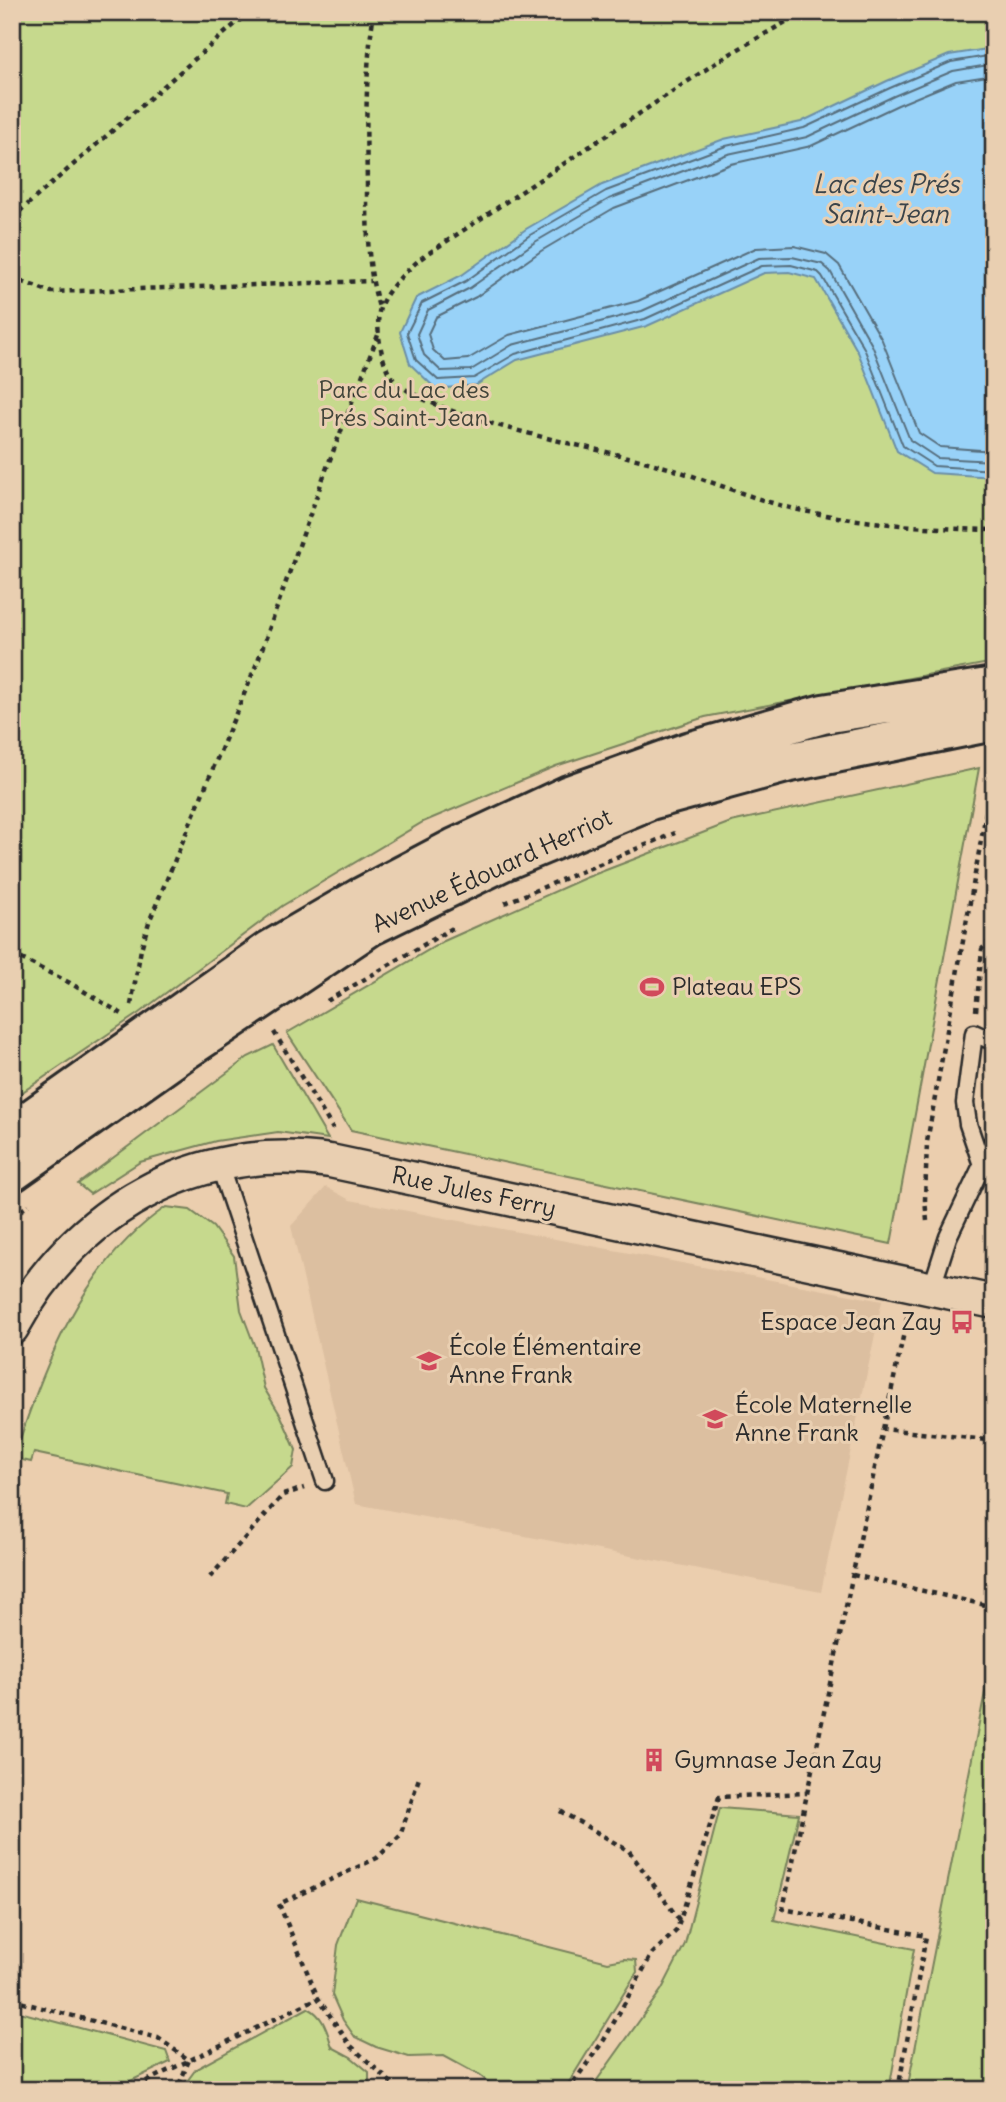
<svg xmlns="http://www.w3.org/2000/svg" width="1006" height="2102" viewBox="0 0 1006 2102" font-family="Delius,sans-serif">
<style>
.built{fill:#dcbfa0}
.green{fill:#c6d98d;stroke:#78825c;stroke-width:2}
.water{fill:#98d2f8;stroke:#6c8fa6;stroke-width:2}
.lines{fill:none;stroke-linecap:round;stroke-linejoin:round}
.shore{stroke:#576e7d;stroke-width:2}
.lane-casing{stroke:#2b2b2b;stroke-width:21}
.street-casing{stroke:#2b2b2b;stroke-width:37}
.secondary-casing{stroke:#2b2b2b;stroke-width:44}
.path{stroke:#2b2b2b;stroke-width:4.5;stroke-dasharray:5 5;stroke-linecap:butt}
.lane{stroke:#e9cfb1;stroke-width:16}
.street{stroke:#e9cfb1;stroke-width:32}
.secondary{stroke:#e9cfb1;stroke-width:38}
.labels{text-anchor:middle;stroke-width:6;stroke-linejoin:round;paint-order:stroke}
.park-label{font-size:24px;fill:#42453a;stroke:#e9cfb1}
.street-label{font-size:24px;fill:#2b2b2b;stroke:#e9cfb1}
.poi-label{font-size:24px;fill:#2b2b2b;stroke:#e9cfb1;text-anchor:start}
.water-label{font-size:26px;font-style:italic;fill:#3b444a;stroke:#e9cfb1}
</style>
<rect width="100%" height="100%" fill="#ebceae"/>
<filter id="ink" filterUnits="userSpaceOnUse"><feTurbulence type="fractalNoise" baseFrequency=".0143" numOctaves="2"/><feDisplacementMap in="SourceGraphic" scale="14" xChannelSelector="R" yChannelSelector="G"/><feConvolveMatrix kernelMatrix="1 2 1 2 8 2 1 2 1" color-interpolation-filters="sRGB"/></filter>
<g filter="url(#ink)">
<path class="built" d="M326,1187L350,1200L882,1301L821,1592L356,1504L291,1226Z"/>
<path class="green" d="M12,12H994V662L705,717L556,766L423,822L282,906L139,1013L12,1099Z
M979,768L891,1244L351,1130L287,1033L444,941L585,878L731,822Z
M273,1045L328,1139L278,1132L216,1141L140,1162L90,1194L78,1184L248,1057Z
M166,1207L190,1210L213,1227L234,1256L241,1310L255,1347L264,1388L281,1416L296,1450L293,1467L246,1509L225,1504L227,1494L34,1453L31,1462L14,1458C43,1366 83,1263 166,1207Z
M987,1682L994,1683V2090H907Z
M720,1808L799,1814L774,1920L914,1949L889,2090H590L662,1989L685,1944Z
M356,1898L608,1962L624,1959L636,1960L637,1972L566,2087L562,2090H499L479,2075L444,2056L409,2057L376,2047L355,2037L343,2020L332,1995L338,1945Z
M308,2008C324,2016 327,2031 332,2047L351,2057L369,2072V2084L355,2090H184L185,2084L196,2069Z
M12,2010L166,2051L170,2062L112,2090H12Z"/>
<path class="water" d="M994,48V477L932,473L897,451L858,352L816,279L789,272L764,273L647,326L517,360L476,385L436,389L410,364L400,332L416,298L462,275L526,229L602,185L724,139L801,122L887,81L949,55Z"/>
<g class="lines">
<path class="shore" d="M994,55L951,62L890,88L804,128L726,146L606,191L530,235L466,281L422,303L407,333L416,360L438,380L474,378L515,354L645,319L762,266L791,265L818,272L822,276L864,348L903,446L934,466L994,470
M994,64L953,71L894,96L807,137L728,154L609,199L535,242L470,288L428,310L417,334L424,355L441,371L471,370L512,345L642,311L759,258L792,257L822,264L830,271L872,345L910,440L937,458L994,461
M994,75L956,81L898,105L811,146L731,164L614,208L541,251L476,297L436,317L428,334L433,350L445,361L468,359L509,335L638,301L756,248L794,246L826,254L839,265L882,340L919,433L940,447L994,451"/>
<g class="lane-casing">
<path id="lane" d="M219,1164L325,1481
M982,1165L968,1124L965,1103L974,1033L994,1042
M931,1290L948,1237L994,1140"/>
</g>
<g class="street-casing">
<path id="street" d="M12,1328C76,1210 195,1141 330,1161L994,1302"/>
</g>
<g class="secondary-casing">
<path id="secondary" d="M12,1133L269,951L360,898L455,848L569,795L688,752L823,714L994,687
M12,1172L179,1054L370,926L501,862L650,800L786,763L994,721"/>
</g>
<path class="path" d="M374,12C365,69 366,127 367,184C367,226 367,268 379,307
M803,12L723,58L420,259C407,271 385,290 380,308C375,323 381,361 390,375C419,418 603,448 658,465C704,478 754,500 799,510C862,523 930,529 994,530
M12,218L249,12
M12,278L51,292L371,281
M505,903L675,833
M12,954L70,983L122,1014
M327,1001L456,926
M131,1005L141,949L149,922L257,663L326,470L378,335
M976,1011L982,949L994,936
M274,1032L333,1129
M12,1216L29,1205
M927,1221L925,1200L927,1142L994,768
M883,1429L908,1314
M853,1575L994,1607
M210,1577L283,1495L304,1488
M560,1811L629,1851L680,1921
M12,2000L158,2038L189,2060L177,2090
M128,2090L318,1998
M399,2090L350,2045L318,1998L279,1904L377,1858L400,1836L419,1778
M568,2090L604,2040L652,1954L677,1930L719,1797L807,1793
M898,2090L926,1936L783,1909L883,1429L988,1440"/>
<use href="#lane" class="lane"/>
<use href="#street" class="street"/>
<use href="#secondary" class="secondary"/>
</g>
</g>
<defs>
<g id="stadium-bare" transform="scale(1.89)"><path d="M0-5a6.5 5 0 1 0 0 10a6.5 5 0 1 0 0-10ZM-3.5-1.8h7v3.6h-7Z" fill="#d1495b" stroke="#e9cfb1" stroke-width="2.5" paint-order="stroke"/></g>
<g id="bus-bare" transform="scale(1.89)"><path d="M-5-6H5V4H4V6H2V4H-2V6H-4V4H-5ZM-3.5-4V0h7V-4ZM-3.5 1.2v1.5H-2V1.2ZM2 1.2v1.5H3.5V1.2Z" fill="#d1495b" stroke="#e9cfb1" stroke-width="2.5" paint-order="stroke"/></g>
<g id="school-bare" transform="scale(1.89)"><path d="M0-5L7-2L0 1L-7-2ZM-4 1L0 2.5L4 1V4Q0 6-4 4Z" fill="#d1495b" stroke="#e9cfb1" stroke-width="2.5" paint-order="stroke"/></g>
<g id="building-bare" transform="scale(1.89)"><path d="M-4-6H4V6H1V3H-1V6H-4ZM-2.5-4.3h1.7v1.8h-1.7ZM.8-4.3h1.7v1.8H.8ZM-2.5-1h1.7V.8h-1.7ZM.8-1h1.7V.8H.8Z" fill="#d1495b" stroke="#e9cfb1" stroke-width="2.5" paint-order="stroke"/></g>
</defs>
<g fill-rule="evenodd">
<use href="#stadium-bare" x="652" y="987"/>
<use href="#bus-bare" x="962" y="1322"/>
<use href="#school-bare" x="429" y="1361"/>
<use href="#school-bare" x="715" y="1419"/>
<use href="#building-bare" x="654" y="1760"/>
</g>
<g class="labels">
<g class="park-label">
<text x="404" y="398">Parc du Lac des<tspan x="404" dy="28">Prés Saint-Jean</tspan></text>
</g>
<g class="street-label">
<text transform="translate(492 871) rotate(-25)" y="8">Avenue Édouard Herriot</text>
<text transform="translate(474 1192) rotate(12)" y="8">Rue Jules Ferry</text>
</g>
<g class="poi-label">
<text x="672" y="995">Plateau EPS</text>
<text x="942" y="1330" text-anchor="end">Espace Jean Zay</text>
<text x="449" y="1355">École Élémentaire<tspan x="449" dy="28">Anne Frank</tspan></text>
<text x="735" y="1413">École Maternelle<tspan x="735" dy="28">Anne Frank</tspan></text>
<text x="674" y="1768">Gymnase Jean Zay</text>
</g>
<g class="water-label">
<text x="886" y="193">Lac des Prés<tspan x="886" dy="30">Saint-Jean</tspan></text>
</g>
</g>
<rect width="1006" height="2102" fill="none" stroke="#e9cfb1" stroke-width="42"/>
<rect x="21" y="21" width="964" height="2060" fill="none" stroke="#2b2b2b" stroke-width="2.5" filter="url(#ink)"/>
</svg>
